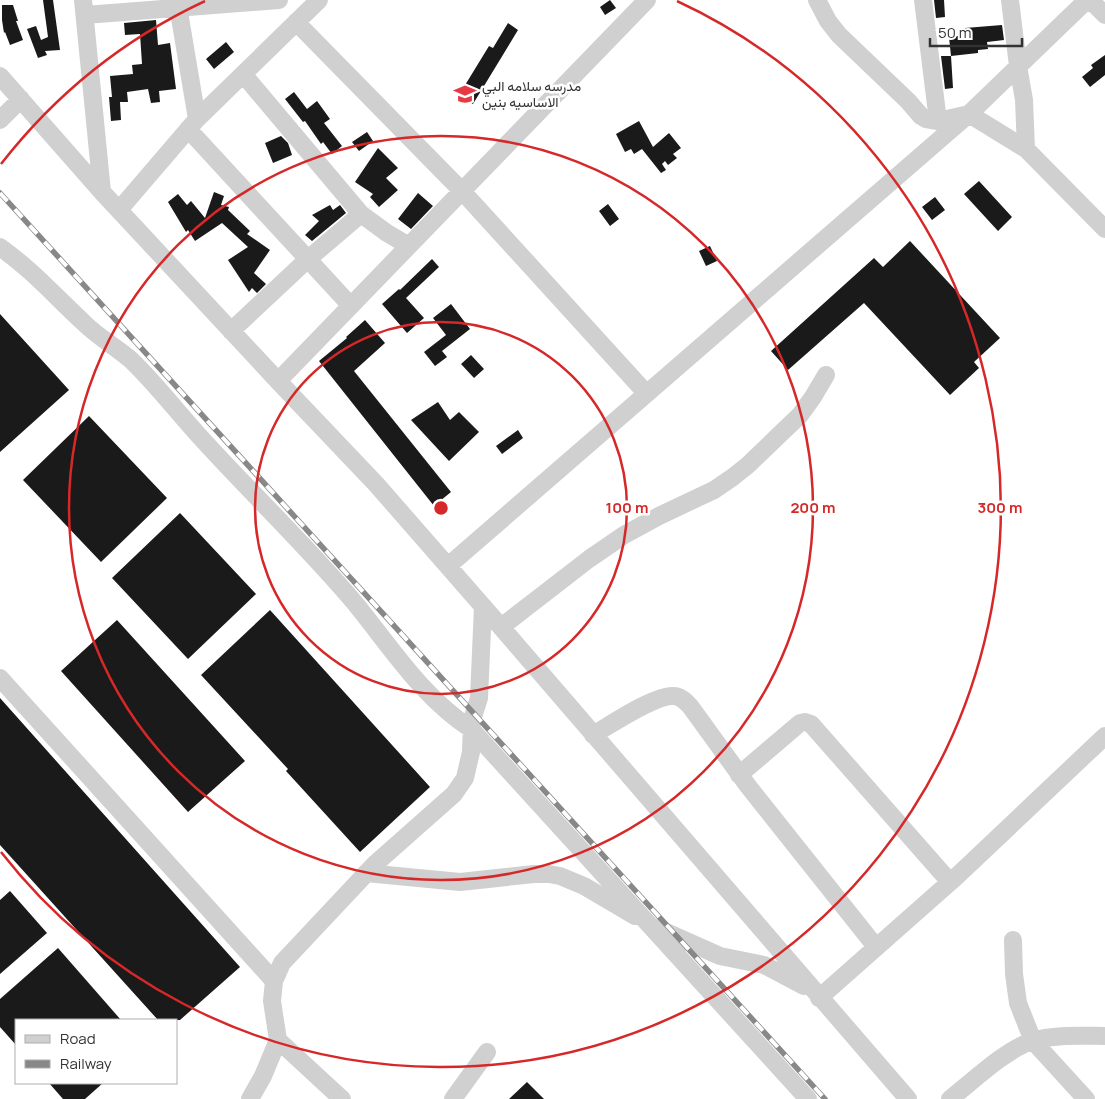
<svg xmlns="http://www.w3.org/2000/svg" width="1105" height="1099" viewBox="0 0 1105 1099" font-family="Manrope,Vazirmatn,sans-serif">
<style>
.building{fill:#1a1a1a}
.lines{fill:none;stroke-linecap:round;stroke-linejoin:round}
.minor{stroke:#d0d0d0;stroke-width:18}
.rail-casing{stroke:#888;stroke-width:5.5}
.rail{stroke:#fff;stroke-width:4;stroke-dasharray:11;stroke-linecap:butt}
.ring{fill:none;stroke:#d62828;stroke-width:2.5}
.labels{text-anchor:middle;stroke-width:5;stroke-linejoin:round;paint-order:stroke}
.poi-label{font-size:14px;fill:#333;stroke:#fff;text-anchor:start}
.centre{fill:#d62828;stroke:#fff;stroke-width:2.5}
.ring-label{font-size:15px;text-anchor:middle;font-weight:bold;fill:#d62828;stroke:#fff;stroke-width:5;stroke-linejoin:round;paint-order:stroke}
</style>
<rect width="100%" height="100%" fill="#fff"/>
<path class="building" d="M43,0H53L60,50L45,51L47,55L38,58L27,29L36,26L41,40L48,37Z
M610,0L616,8L605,15L600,7Z
M934,0H944L945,17L936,18Z
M2,5H13L18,21H16L23,40L10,45L5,32L4,33L2,20Z
M156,20L158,45L170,43L176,89L159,91L160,102L151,103L148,89L127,92L128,102H120L121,120L111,121L109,97H112L110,76L133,74L132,65L142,64L140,34L125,35L124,23Z
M508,23L518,30L473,104L459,95L489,46L493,48Z
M1002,25L1004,40L987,42L988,49L978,50V53L951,56L953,88L945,89L941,56H951L949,37L965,35V28Z
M226,42L234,52L214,69L206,59Z
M1105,55V75L1090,87L1082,77L1093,68L1091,65Z
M294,92L307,109L317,101L330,119L324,123L342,146L332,154L323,142L321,144L305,121L303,122L285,99Z
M639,121L653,147L669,133L681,148L673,154L677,158L668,165L665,161L662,164L666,170L661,173L642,149L634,154L631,149L625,152L616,134Z
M367,132L373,141L359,151L352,142Z
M281,136L288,143L292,155L273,163L265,143Z
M378,148L398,168L386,178L398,190L379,207L370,197L373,194L355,182Z
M979,181L1012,217L998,231L964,194Z
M214,192L224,196L221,205L229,207L228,210L250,231L247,234L270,250L254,273L266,284L257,293L252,288L249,292L228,260L248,247L222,223L195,241L188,230L186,232L168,202L178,194L187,205L191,201L205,218Z
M418,193L433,206L411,229L398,219Z
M935,197L945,210L932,220L922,207Z
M608,204L619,219L610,226L599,211Z
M330,205L333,210L340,205L346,213L312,241L305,235L319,221L312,215Z
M910,241L1000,338L974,362L979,368L950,395L864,303L788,370L771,351L874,258L883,267Z
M710,246L717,261L706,266L699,251Z
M432,259L439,267L406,298L424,318L407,333L382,304L399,289L400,290Z
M451,304L470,329L442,351L447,357L435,366L424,352L446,335L433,318Z
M0,314L69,390L0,452Z
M365,320L385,343L354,371L451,492L434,506L319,361L347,338L346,337Z
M471,355L484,369L474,378L461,364Z
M438,402L450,420L459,412L479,432L449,461L411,420Z
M89,416L167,498L101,562L23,480Z
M518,430L523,438L502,454L496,446Z
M180,513L256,594L188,659L112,578Z
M270,610L430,787L360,852L286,771L288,769L201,675Z
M117,620L245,761L188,812L61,671Z
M0,698L240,967L180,1020H158L0,845Z
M10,891L47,933L0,974V900Z
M58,948L121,1020H16V1045L0,1027V999Z
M527,1082L544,1099H509Z
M49,1083H103L85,1099H63Z"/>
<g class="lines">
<path class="minor" d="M83,0L102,192
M177,0L197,119
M817,0L828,21L839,35L908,101L921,116L926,119L938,121L969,114L1026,149L1105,229
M923,0L938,121
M1010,0L1018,66L1024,100L1026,149
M1090,0L1105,15
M85,15L279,0
M296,22L462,191L646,393
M243,74L361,214L387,233L409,246
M0,76L102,192L278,381L376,484L501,627L908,1099
M0,120L21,99
M188,129L351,306
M119,210L197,119L319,0
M0,247C31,269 56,297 84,323C98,337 116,347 131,360C157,385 178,413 202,439C252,494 306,545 354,602C391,647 421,696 471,729L808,1099
M231,331L308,259L361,214
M278,381L647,0
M448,566L969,114L1087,0
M501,627L589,559L624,535L659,516L714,490L733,477L748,465L800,415L813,397L826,375
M0,678L274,981
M593,735C610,725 656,694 674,696C680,696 685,701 690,706L748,786L876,947
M739,775L800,723L805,722L811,724L950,882
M366,873L460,882L534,874H549L560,876L584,886L635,916
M657,928L720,956L764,965L804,986
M1013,940L1014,974L1018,1003L1033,1041L1086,1099
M819,998L957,876L1105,736
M278,1040L342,1099
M250,1099L263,1076L278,1040L272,1001L274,981L282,963L375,864L454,794L465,778L471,752L472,720L479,698L483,606
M453,1099L487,1052
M950,1099C973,1081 1005,1050 1032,1041C1055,1034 1082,1036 1105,1036"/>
<g class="rail-casing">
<path id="rail" d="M0,193L825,1099"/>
</g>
<use href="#rail" class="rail"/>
</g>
<g class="ring">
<circle cx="441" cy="508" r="186"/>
<circle cx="441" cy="508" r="372"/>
<path d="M1 164A559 559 0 0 1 205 1M677 1A559 559 0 1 1 1 852"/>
</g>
<defs>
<g id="school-bare" transform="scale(1.725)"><path d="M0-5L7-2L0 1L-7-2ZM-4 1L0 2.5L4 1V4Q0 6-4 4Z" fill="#e63946" stroke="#fff" stroke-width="2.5" paint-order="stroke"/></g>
</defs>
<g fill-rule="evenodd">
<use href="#school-bare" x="465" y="94"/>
</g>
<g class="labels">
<g class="poi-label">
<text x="482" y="91">مدرسه سلامه البي<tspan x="482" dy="16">الاساسيه بنين</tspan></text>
</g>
</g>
<circle cx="441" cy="508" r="8" class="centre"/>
<g class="ring-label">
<text x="627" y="513">100 m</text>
<text x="813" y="513">200 m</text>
<text x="1000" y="513">300 m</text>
</g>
<rect x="15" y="1019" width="162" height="65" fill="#ffffff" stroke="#adadad"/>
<rect x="25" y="1035" width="25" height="8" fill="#d0d0d0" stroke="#adadad"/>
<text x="60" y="1044" font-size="15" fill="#333333">Road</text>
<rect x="25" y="1060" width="25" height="8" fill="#888888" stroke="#adadad"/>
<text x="60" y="1069" font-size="15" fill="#333333">Railway</text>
<path d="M930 38v8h92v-8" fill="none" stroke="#333333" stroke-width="2.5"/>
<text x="938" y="38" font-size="15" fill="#333333" stroke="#ffffff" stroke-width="4" paint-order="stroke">50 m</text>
</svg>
